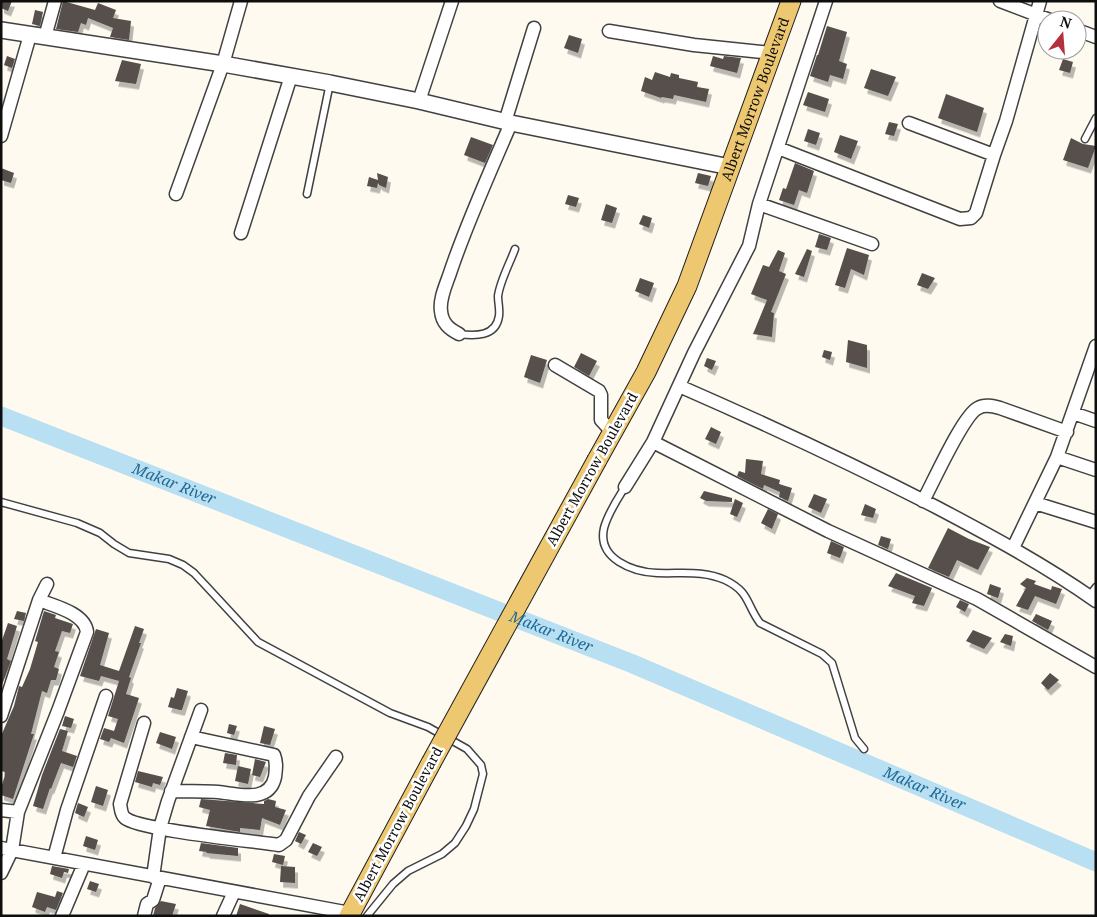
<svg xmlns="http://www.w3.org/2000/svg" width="1097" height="917" viewBox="0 0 1097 917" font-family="'Noto Serif',serif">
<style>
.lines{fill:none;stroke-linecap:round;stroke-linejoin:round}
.river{stroke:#b8dff2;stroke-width:19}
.building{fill:#564f4b;filter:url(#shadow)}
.service-casing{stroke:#414141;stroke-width:9}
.minor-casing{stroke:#414141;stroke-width:15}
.tertiary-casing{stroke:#414141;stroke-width:18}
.primary-casing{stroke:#1f1f1f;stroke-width:21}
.service{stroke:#fff;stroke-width:6}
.minor{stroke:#fff;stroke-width:12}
.tertiary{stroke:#fff;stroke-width:15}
.primary{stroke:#eec870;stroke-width:19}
.primary-bridge-casing{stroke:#1f1f1f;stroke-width:21;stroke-linecap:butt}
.primary-bridge{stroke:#eec870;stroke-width:19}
.labels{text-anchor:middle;stroke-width:5;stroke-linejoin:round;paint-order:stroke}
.street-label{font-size:14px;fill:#0e0e0e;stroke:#fff}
.water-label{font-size:15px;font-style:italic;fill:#206a96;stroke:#fff}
</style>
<defs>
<filter id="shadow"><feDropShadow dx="3" dy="5.5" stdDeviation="0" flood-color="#0004"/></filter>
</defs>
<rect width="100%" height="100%" fill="#fefaf0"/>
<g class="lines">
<path class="river" id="s1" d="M1,416L633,664L1096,862"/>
</g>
<path class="building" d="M1,1H12L8,11L1,8Z
M63,1L95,10L98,3L116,10L113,18L131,21L129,40L110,37L113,28L88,18L86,25L81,23L78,32L56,29Z
M35,10L43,12L40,26L32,24Z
M827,26L847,32L839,61L847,64L843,79L830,75L828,82L810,76L817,55H818Z
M569,35L582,39L578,53L564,48Z
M7,56L15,59L12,68L4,65Z
M713,56L723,59L724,56L741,58L737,73L710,66Z
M1063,59L1073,62L1070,73L1059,70Z
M122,60L141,64L136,84L115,81Z
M871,69L896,77L888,96L864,88Z
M655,72L670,77L671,73L679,75V78L698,82L697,87L709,89L706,102L674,95L673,99L662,97L661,98L641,91L645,77L652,80Z
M808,92L829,99L825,112L803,105Z
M946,94L984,108L977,132L938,118Z
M889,122L898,124L894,136L885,134Z
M808,129L820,133L816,145L804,141Z
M840,135L858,141L851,159L834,152Z
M471,137L493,145L485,163L464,155Z
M1071,138L1083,144L1096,146L1088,168L1063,160Z
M795,163L814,171L807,193L799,190L794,205L779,200L783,188L786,189Z
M1,168L14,173L11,183L1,180Z
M377,173L388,177L386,188L379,185L378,183L377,188L367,186L369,177L378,180Z
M698,173L711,176L708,186L695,183Z
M568,195L579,198L576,207L565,204Z
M606,204L617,208L612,223L601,220Z
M643,215L652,218L649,228L639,224Z
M819,234L831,238L827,250L815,247Z
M847,248L869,255L864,275L851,269L845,288L835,285Z
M807,249L812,251L804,277L795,274Z
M778,250L785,253L779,271L786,274L771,312L774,313L772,337L753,334L767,300L751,294L763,265L769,267Z
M922,273L935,278L928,289L917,285Z
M640,278L654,283L649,297L635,291Z
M848,340L867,345V368L846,362Z
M824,350L832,352L830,360L822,357Z
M581,353L597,361L589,376L574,367Z
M531,355L547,360L540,383L524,377Z
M707,358L716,361L712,370L704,366Z
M711,427L721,432L716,444L705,439Z
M746,459L763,461L761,474L780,480L779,484L792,488L788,501L779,497L780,492L764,485L763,489L737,476L739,471L745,473Z
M704,491L732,498V502L706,501L700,498Z
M814,494L827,499L821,513L808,507Z
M735,499L743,503L737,517L730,514Z
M865,504L876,509L873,518L861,515Z
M768,509L778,514L772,529L761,523Z
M948,528L969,539L990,547L978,570L957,560L949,577L928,568Z
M881,536L891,539L888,549L878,545Z
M831,541L844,547L840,558L827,553Z
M896,573L932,588L924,606L912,603L915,596L888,586Z
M1027,578L1036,581L1034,584L1051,590L1052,586L1062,589L1056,604L1035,596L1028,610L1016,606L1026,588L1020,584Z
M990,584L1001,588L998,598L987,594Z
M960,600L969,604L965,612L956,607Z
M17,611L26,613L24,621L14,619Z
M44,611L56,615L55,618L73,624L70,633L62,631L55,651L59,652L54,667L59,669L56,680H51L47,693L42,691L31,734H34L13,799L1,795V788L5,775V772L1,771V736L14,706L19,686L22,687L30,669L38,642L35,641Z
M1036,614L1052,621L1048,630L1032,621Z
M8,623L17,626L7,659L11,661L2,685L1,643Z
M135,626L144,629L139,643H141L129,677L131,678L126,694L139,698L124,743L111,738L109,742L100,739L104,728L114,731L118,719L108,716L119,681L101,676L99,681L80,676L96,629L109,633L100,665L119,671Z
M973,630L992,638L984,649L966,641Z
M1005,634L1013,636L1011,646L1000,642Z
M1050,673L1059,680L1048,690L1041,683Z
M177,688L188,691L182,710H180L168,707L171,697L174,698Z
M65,716L74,719L71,728L62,726Z
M229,724L237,726L234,735L227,733Z
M264,726L275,729L270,745L260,743Z
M60,729L68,731L62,751L77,756L73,767L61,763L51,789L50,788L43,809L33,806L42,775Z
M160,732L176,737L172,749L156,743Z
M225,753L237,755L236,765L223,763Z
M255,759L266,762L260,777L252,775Z
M238,766L251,769L248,784L235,781Z
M138,771L163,777L160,785L153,783L152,787L135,782Z
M96,786L108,790L103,806L91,802Z
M201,799L264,804V801L268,799L276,801L275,807L286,810L280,825L262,818L260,830L240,828V832L206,826L210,810L199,807Z
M78,803L88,807L84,817L75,813Z
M299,832L306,835L301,844L295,841Z
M86,836L98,840L95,850L83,846Z
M201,843L238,848V856L206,853L207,852L199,851Z
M313,843L322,847L317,856L308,852Z
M274,854L285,856L283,865L272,862Z
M52,866L69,869L68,873L64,872L62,878L50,874Z
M281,866L295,867V883L280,882Z
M90,881L99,884L96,892L87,889Z
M57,891L63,893L56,910L47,907L45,912L32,907L37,892L55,897Z
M161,901L176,904L172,916H153L155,908Z
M240,904L269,914V916H236Z"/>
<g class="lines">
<g class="service-casing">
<path id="service" d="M1085,139L1096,118
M307,194L330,83
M459,334C475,336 496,337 499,316C500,309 498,303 498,296C500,281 510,263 515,249
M625,487C617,500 608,513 604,528C597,559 633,572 657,573C681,574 703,570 725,580C750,592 746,604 760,623L822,654L832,663L855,738L864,749
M1,502L77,523L100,533L114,544L129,553L169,559L183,565L194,573L208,588L258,642L390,713L428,727L467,749L481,765L483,774L474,809L466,826L455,843L442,854L408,871L393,884L367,916
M1089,596L1096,587"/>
</g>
<g class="minor-casing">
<path id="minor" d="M1000,1L1050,20
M1077,30L1096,37
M609,31L694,45L772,53
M45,37L55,1
M419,101L452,1
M505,122L534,28
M909,123L994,155L1006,121L1040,1
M1,136L30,35
M778,148L960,219L971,218L976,213L994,155
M176,194L223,64L241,1
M759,204L872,244
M241,233L291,76
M459,334C449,329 442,323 441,311C439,298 447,283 451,270C468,220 490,172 511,123
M555,365L599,391L601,395V420L612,432
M679,386C766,424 852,464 936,507C991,536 1045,565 1096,601
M1073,413L1096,421
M653,442L828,531L977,599L1096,667
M1057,457L1096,470
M625,487L653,442L694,353L749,246L759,204L826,1
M923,501C933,483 963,415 978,408C985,404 993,406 1000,408L1067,432
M1035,503L1096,522
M1013,548L1057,457L1096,346
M1,716L39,600L47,584
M144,723L120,804C121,809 121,815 125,818C139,830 253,841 279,845L286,840L309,796L336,757
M171,791C187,791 203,791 218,792C238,794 269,804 275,777C276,769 277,763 274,755L191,737
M1,810L18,812
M1,848L350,913
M54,858L67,810L106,696
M1,873L12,850L18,812L58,711L87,632C85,613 54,606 39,600
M153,877L160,828L168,801L201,710
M62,916L84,864
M144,916L147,904L153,900L160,878
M223,916L234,892"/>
</g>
<g class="tertiary-casing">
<path id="tertiary" d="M1,30L223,64L330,83L419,101L511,123L730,167"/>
</g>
<g class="primary-casing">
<g id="primary">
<path id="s2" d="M597,460L646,372L687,286L791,1"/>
<path d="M349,916L431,763"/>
</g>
</g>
<use href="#service" class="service"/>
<use href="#minor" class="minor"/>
<use href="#tertiary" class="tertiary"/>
<use href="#primary" class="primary"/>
<g class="primary-bridge-casing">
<path id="primary-bridge" d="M431,763L597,460"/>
</g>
<use href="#primary-bridge" class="primary-bridge"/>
</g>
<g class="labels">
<g class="street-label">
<text dy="5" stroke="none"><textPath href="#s2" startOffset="395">Albert Morrow Boulevard</textPath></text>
<text transform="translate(592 469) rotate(-61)" y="5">Albert Morrow Boulevard</text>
<text transform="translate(398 824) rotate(-62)" y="5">Albert Morrow Boulevard</text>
</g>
<g class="water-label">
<text dy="5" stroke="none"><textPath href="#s1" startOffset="186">Makar River</textPath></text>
<text dy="5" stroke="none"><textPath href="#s1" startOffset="591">Makar River</textPath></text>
<text dy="5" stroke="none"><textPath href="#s1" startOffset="996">Makar River</textPath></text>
</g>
</g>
<rect width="1097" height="917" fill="none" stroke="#0e0e0e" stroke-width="5"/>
<g transform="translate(1062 35) rotate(17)"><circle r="24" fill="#ffffff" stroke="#9f9f9f"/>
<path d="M0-4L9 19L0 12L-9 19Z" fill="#b4303e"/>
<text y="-8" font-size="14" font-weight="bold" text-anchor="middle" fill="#0e0e0e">N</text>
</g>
</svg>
